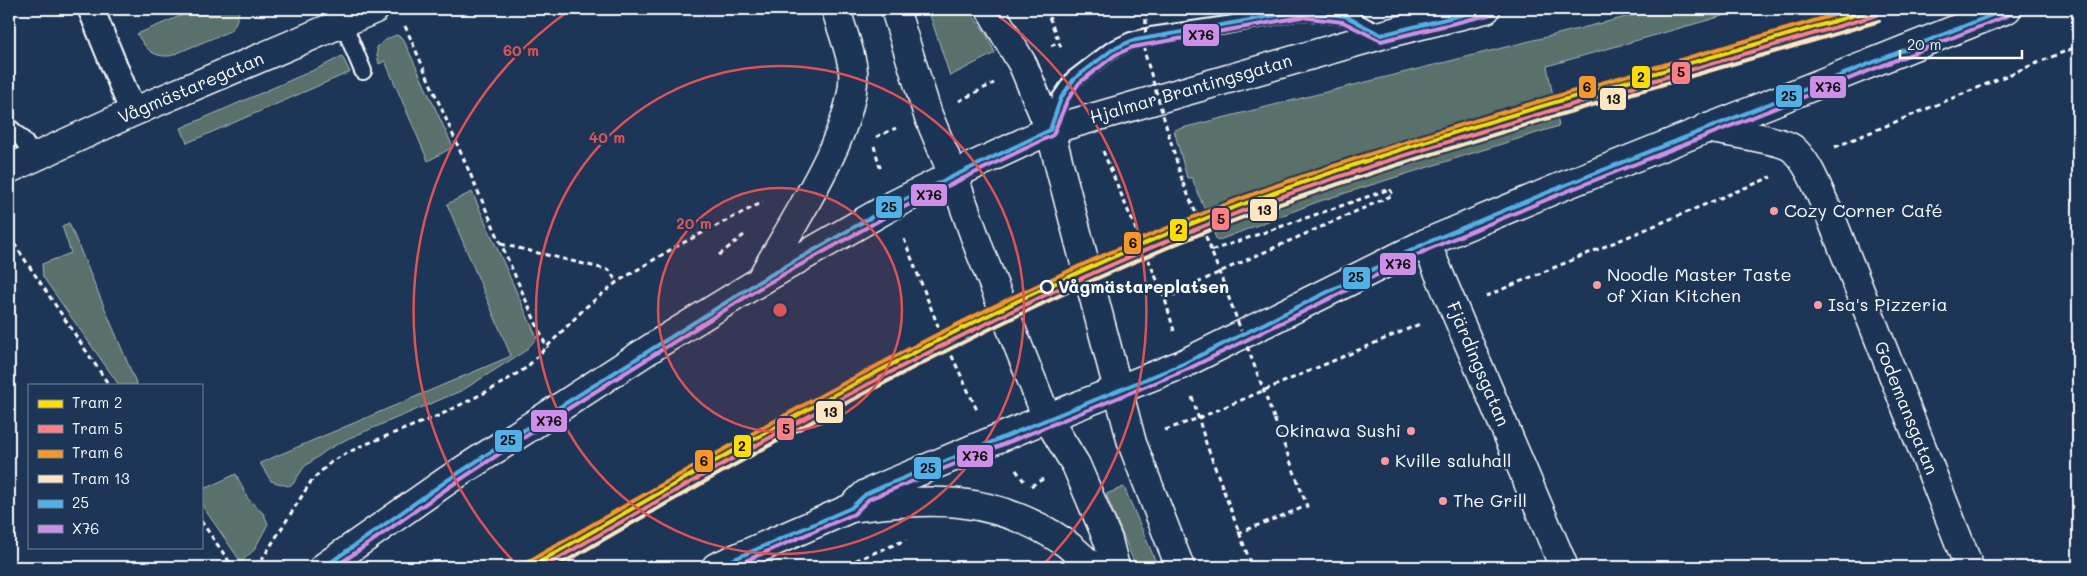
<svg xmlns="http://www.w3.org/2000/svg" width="2087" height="576" viewBox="0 0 2087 576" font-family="Mali,sans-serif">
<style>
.green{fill:#5a6f6b;stroke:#acb7b5}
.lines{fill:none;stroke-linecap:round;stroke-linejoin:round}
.service-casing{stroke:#fff;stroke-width:20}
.pedestrian-casing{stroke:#fff;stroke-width:29}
.minor-casing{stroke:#fff;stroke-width:31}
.tertiary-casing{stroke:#fff;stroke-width:31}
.secondary-casing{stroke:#fff;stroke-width:31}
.path{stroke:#fff;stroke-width:3;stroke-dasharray:5 4;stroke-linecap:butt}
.service{stroke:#1d3557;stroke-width:16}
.pedestrian{stroke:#1d3557;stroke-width:25}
.minor{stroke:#1d3557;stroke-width:28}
.tertiary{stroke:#1d3557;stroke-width:28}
.secondary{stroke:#1d3557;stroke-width:28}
.path-bridge{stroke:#fff;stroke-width:3;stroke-dasharray:5 4;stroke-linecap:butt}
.bus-1-casing{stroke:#1d3557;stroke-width:8}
.bus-2-casing{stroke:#1d3557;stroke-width:8}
.bus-1{stroke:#52b0e8;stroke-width:4}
.bus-2{stroke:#ce8fe9;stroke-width:4}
.tram-1-casing{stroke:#1d3557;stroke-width:8}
.tram-2-casing{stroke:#1d3557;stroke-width:8}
.tram-3-casing{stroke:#1d3557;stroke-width:8}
.tram-4-casing{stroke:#1d3557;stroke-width:8}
.tram-1{stroke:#fddd04;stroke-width:4}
.tram-2{stroke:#ff8084;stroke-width:4}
.tram-3{stroke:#f79727;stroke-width:4}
.tram-4{stroke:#fee6c2;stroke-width:4}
.ring{fill:none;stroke:#de5353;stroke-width:2.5}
.poi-dot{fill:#ff9aa2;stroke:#1d3557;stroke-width:2}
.stop-dot{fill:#1d3557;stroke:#fff;stroke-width:2.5}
.labels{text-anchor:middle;stroke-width:5;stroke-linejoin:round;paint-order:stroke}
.street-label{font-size:18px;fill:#fff;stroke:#1d3557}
.poi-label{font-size:18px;fill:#fff;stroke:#1d3557;text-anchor:start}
.stop-label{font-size:18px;font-weight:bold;fill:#fff;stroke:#1d3557;text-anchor:start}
.centre{fill:#de5353;stroke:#1d3557;stroke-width:2.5}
.ring-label{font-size:15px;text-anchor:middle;font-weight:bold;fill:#de5353;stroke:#1d3557;stroke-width:5;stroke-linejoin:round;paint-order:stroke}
.line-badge{stroke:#1d3557;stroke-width:2}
.pale-badge-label{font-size:14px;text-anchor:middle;font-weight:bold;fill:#111}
</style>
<rect width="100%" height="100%" fill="#1d3557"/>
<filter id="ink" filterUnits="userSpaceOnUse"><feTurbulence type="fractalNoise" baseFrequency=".02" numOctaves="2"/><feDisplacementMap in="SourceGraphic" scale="10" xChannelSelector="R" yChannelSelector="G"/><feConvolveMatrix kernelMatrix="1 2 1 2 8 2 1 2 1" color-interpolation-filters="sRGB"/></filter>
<g filter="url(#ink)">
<path class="green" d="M197,9H240L235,25L230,31L170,56C152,57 146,49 137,34Z
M928,9H968L985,32L995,53L950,76Z
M1658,9H1747L1547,66L1559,126L1317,202L1217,241L1192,178H1187L1174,130Z
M396,35L401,37L405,43L453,147L428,161L385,61L379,64L377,55V47L387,39Z
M342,56L350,72L187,143L181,128L323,66Z
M472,192L537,338L525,351L463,390L347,439L327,450L304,467L293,484L288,486L271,481L260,463L511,356L447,204Z
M69,223L137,385H119L43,277L42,264L71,253L62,226Z
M236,474L248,499L264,514L268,524L254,550L241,562L201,504V482L206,488Z
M1124,487L1158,567H1136L1106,494Z"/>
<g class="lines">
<g class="service-casing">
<path id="service" d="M343,23L363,71
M9,127L23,140L34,157
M1050,129L1061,98L1074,79L1112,50L1131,41L1151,36L1227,25L1301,11L1345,16L1381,35"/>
</g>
<g class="pedestrian-casing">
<path id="pedestrian" d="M91,9L133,112"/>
</g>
<g class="minor-casing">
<path id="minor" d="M1705,128C1721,131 1781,140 1792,148C1811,164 1819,194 1830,215L1969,567
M9,169L133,112L375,9
M1426,243L1564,567"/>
</g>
<g class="tertiary-casing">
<path id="tertiary" d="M895,9L928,115L953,175L980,251L1047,418L1076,465L1108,540L1115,567
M990,9L1023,65L1050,130L1132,443L1180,567
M760,281C788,231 858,127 853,71C851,51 841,29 836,9
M851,508C931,497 994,495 1064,542C1074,549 1083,559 1093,567"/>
</g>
<g class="secondary-casing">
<path id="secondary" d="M324,567L448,480L659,343L760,281L891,206L953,175L1050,130L1381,35L1486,9
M716,567L851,508L866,494L884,486L1047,418L1183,364L1426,243L1563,186L2007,9"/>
</g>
<path class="path" d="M1046,9L1062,50
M405,26L547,348
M1051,46L1058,42
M959,101L994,83
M876,137L896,128
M874,146L881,171
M1835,147L2078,46
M1103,151L1165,299L1174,331
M1183,183L1206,237
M9,236L109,385
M904,239L938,326L977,410
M501,244L609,270L617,282
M719,255L744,235
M1486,296L1771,177
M1165,299L1224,270L1393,195L1390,189L1210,251
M1192,397L1206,443L1252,567
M1165,430L1199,418L1422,323
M1016,470L1024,481
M1031,486L1043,479
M201,521L233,567
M1238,533L1307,506L1274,418
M255,567L261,561L312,480L332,461L361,446L438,416L492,389L526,368L586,307L617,282L675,247L763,202
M839,567L906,540"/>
<use href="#service" class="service"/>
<use href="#pedestrian" class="pedestrian"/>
<use href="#minor" class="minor"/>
<use href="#tertiary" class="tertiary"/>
<use href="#secondary" class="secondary"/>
<path class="path-bridge" d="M1146,10L1145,54L1183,183
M1206,237L1274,418"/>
<g class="bus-1-casing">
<path id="bus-1" d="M324,567L448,480L555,410L760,281L891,206L1050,130L1061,98L1074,79L1112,50L1131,41L1301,11L1345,16L1381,35L1486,9
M716,567L851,508L866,494L884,486L1183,364L1426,243L1563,186L2007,9"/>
</g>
<g class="bus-2-casing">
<path id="bus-2" d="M335,567L452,485L558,415L763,286L894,212L1053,135L1067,101L1079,83L1115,55L1133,47L1301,17L1343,22L1381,41L1488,15
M731,567L854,514L869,499L886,492L1186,370L1429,249L1565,192L2009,15"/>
</g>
<use href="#bus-1" class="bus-1"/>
<use href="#bus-2" class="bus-2"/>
<g class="tram-1-casing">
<path id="tram-1" d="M531,567C751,440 972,310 1209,217C1426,133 1653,76 1875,9"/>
</g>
<g class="tram-2-casing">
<path id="tram-2" d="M543,567C760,442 976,316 1209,224C1304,186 1402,156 1499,126C1625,88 1751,53 1877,15"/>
</g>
<g class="tram-3-casing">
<path id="tram-3" d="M528,562C748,434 968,307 1204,213C1273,185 1345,162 1416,139C1561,93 1708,53 1854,9"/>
</g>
<g class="tram-4-casing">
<path id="tram-4" d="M556,567C768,444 981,322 1210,230C1281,202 1355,178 1429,155C1578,107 1729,66 1879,21"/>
</g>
<use href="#tram-1" class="tram-1"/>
<use href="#tram-2" class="tram-2"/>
<use href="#tram-3" class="tram-3"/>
<use href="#tram-4" class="tram-4"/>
</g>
</g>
<circle cx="780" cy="310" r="122" fill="#de5353" fill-opacity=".12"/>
<g class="ring">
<circle cx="780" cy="310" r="122"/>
<circle cx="780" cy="310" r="244"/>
<path d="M519 567A366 366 0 0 1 570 10M990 10A366 366 0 0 1 1041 567"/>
</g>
<g class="poi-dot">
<circle cx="1774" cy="211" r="5"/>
<circle cx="1597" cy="285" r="5"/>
<circle cx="1818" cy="305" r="5"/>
<circle cx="1411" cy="431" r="5"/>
<circle cx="1385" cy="461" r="5"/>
<circle cx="1443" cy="501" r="5"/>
</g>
<circle class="stop-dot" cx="1047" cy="287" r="6"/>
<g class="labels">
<g class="street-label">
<text transform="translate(191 88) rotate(-23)" y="6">Vågmästaregatan</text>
<text transform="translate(1191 89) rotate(-16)" y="6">Hjalmar Brantingsgatan</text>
<text transform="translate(1478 364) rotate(67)" y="6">Fjärdingsgatan</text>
<text transform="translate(1906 408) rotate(68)" y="6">Godemansgatan</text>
</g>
<g class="poi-label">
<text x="1784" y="217">Cozy Corner Café</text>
<text x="1607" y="281">Noodle Master Taste<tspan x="1607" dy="21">of Xian Kitchen</tspan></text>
<text x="1828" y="311">Isa's Pizzeria</text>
<text x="1401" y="437" text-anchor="end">Okinawa Sushi</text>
<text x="1395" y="467">Kville saluhall</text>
<text x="1453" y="507">The Grill</text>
</g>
<g class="stop-label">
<text x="1058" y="293">Vågmästareplatsen</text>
</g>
</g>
<circle cx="780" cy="310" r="8" class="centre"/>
<g class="ring-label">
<text x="521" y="56">60 m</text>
<text x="607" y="143">40 m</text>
<text x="694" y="229">20 m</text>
</g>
<g class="line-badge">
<rect x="1182" y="23" width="38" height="24" rx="5" fill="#ce8fe9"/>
<rect x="1671" y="61" width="20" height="24" rx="5" fill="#ff8084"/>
<rect x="1631" y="65" width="20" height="24" rx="5" fill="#fddd04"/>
<rect x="1578" y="75" width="19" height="24" rx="5" fill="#f79727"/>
<rect x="1809" y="75" width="38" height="24" rx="5" fill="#ce8fe9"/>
<rect x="1775" y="84" width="28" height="24" rx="5" fill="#52b0e8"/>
<rect x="1599" y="87" width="28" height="24" rx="5" fill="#fee6c2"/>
<rect x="910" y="183" width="38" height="24" rx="5" fill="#ce8fe9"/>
<rect x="875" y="195" width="28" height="24" rx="5" fill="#52b0e8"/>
<rect x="1249" y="198" width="29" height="24" rx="5" fill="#fee6c2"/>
<rect x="1211" y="207" width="19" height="24" rx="5" fill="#ff8084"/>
<rect x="1169" y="218" width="19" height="24" rx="5" fill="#fddd04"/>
<rect x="1123" y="231" width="19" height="24" rx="5" fill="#f79727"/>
<rect x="1379" y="252" width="38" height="24" rx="5" fill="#ce8fe9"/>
<rect x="1342" y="266" width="29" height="24" rx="5" fill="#52b0e8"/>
<rect x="815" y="400" width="29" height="24" rx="5" fill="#fee6c2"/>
<rect x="530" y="409" width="38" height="24" rx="5" fill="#ce8fe9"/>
<rect x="776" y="417" width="19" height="24" rx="5" fill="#ff8084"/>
<rect x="494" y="429" width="29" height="24" rx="5" fill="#52b0e8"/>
<rect x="733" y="434" width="19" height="24" rx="5" fill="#fddd04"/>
<rect x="956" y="444" width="38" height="24" rx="5" fill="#ce8fe9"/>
<rect x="694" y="449" width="20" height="24" rx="5" fill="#f79727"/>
<rect x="913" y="456" width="29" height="24" rx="5" fill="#52b0e8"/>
</g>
<g class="pale-badge-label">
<text x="1201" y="40">X76</text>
<text x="1681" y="77">5</text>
<text x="1641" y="82">2</text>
<text x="1587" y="92">6</text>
<text x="1828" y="92">X76</text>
<text x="1789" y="101">25</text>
<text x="1613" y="104">13</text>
<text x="929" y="200">X76</text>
<text x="889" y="212">25</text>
<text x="1264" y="215">13</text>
<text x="1221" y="224">5</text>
<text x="1179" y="234">2</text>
<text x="1133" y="248">6</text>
<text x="1398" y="269">X76</text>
<text x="1356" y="282">25</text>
<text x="830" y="417">13</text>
<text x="549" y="426">X76</text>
<text x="786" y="434">5</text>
<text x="508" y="445">25</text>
<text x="742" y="451">2</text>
<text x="975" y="461">X76</text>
<text x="704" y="466">6</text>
<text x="928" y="473">25</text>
</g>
<rect width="2087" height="576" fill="none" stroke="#1d3557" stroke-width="30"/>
<rect x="15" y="15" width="2057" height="546" fill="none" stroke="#fff" stroke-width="2" filter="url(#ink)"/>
<rect x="28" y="384" width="175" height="165" fill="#1d3557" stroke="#77869a"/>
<rect x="38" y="400" width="25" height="8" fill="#fddd04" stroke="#77869a"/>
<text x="72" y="408" font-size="15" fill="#ffffff">Tram 2</text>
<rect x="38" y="425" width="25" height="8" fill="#ff8084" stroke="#77869a"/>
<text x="72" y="434" font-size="15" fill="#ffffff">Tram 5</text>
<rect x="38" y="450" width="25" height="8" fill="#f79727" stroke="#77869a"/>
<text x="72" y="458" font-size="15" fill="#ffffff">Tram 6</text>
<rect x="38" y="475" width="25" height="8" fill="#fee6c2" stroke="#77869a"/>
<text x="72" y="484" font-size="15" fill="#ffffff">Tram 13</text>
<rect x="38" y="500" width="25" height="8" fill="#52b0e8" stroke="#77869a"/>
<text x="72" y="508" font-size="15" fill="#ffffff">25</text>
<rect x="38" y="525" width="25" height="8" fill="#ce8fe9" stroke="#77869a"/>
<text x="72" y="534" font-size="15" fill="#ffffff">X76</text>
<path d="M1900 50v8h122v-8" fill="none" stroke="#ffffff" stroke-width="2.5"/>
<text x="1907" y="50" font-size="15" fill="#ffffff" stroke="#1d3557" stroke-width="4" paint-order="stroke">20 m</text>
</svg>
